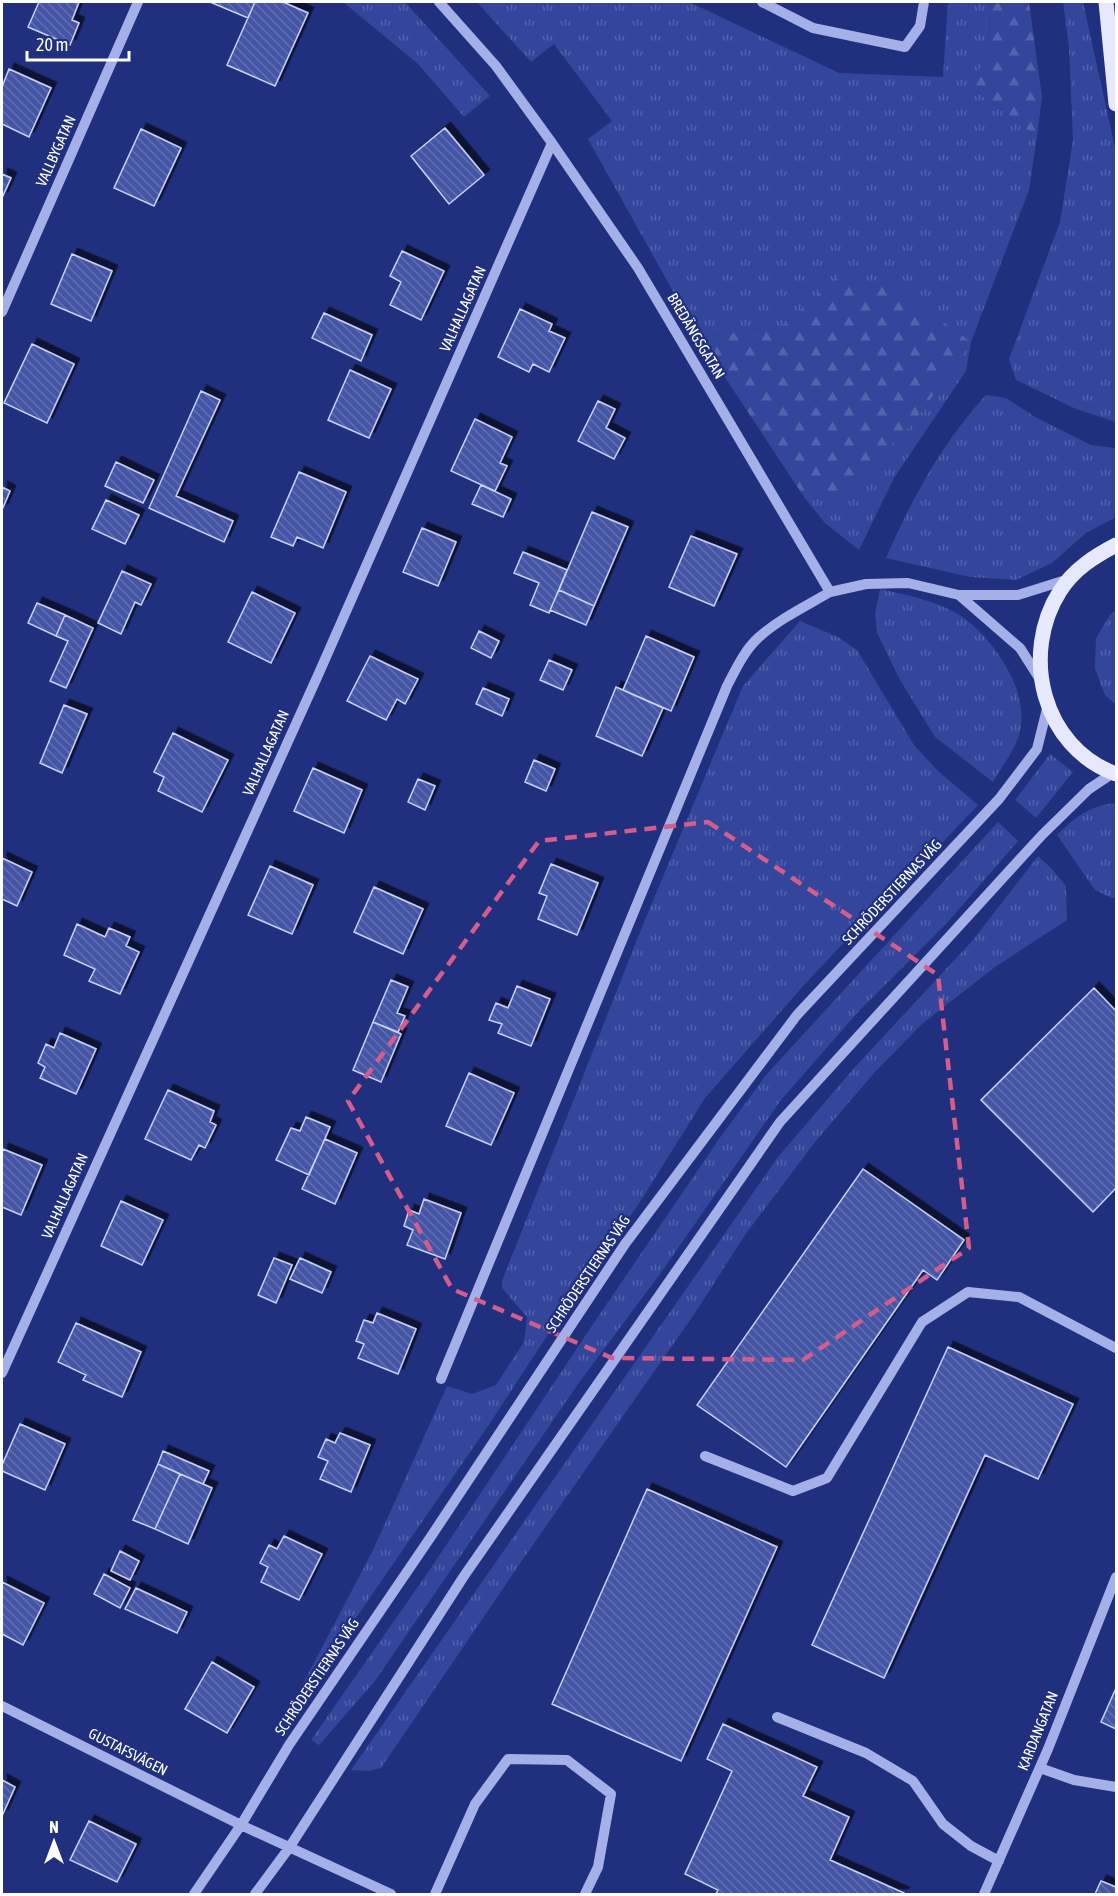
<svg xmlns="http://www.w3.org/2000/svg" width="1118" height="1896" viewBox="0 0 1118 1896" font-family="'Asap Condensed',sans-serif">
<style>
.grass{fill:url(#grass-tufts)}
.forest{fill:url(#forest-firs)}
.building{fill:url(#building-back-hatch);stroke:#c8d0f5;stroke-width:1.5;filter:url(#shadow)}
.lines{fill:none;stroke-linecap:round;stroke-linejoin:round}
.minor{stroke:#a4b0e7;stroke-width:10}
.major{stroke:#e6e8fd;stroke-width:15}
.marked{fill:none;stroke:#d45d8c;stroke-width:4.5;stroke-dasharray:12 8;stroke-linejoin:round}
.labels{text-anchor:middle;stroke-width:4.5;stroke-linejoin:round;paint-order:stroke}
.street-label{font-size:15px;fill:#fff;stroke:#202f7e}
</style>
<defs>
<pattern id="grass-tufts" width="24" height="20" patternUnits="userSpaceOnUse" patternTransform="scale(1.5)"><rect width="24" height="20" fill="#33469c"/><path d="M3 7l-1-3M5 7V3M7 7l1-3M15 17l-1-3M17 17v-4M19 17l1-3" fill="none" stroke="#5262ab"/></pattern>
<pattern id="forest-firs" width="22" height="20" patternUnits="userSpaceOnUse" patternTransform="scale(1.5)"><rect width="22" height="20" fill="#33469c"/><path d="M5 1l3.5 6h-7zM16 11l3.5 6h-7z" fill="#5262ab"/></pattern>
<pattern id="building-back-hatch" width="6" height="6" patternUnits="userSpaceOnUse" patternTransform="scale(1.5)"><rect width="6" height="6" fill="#4555a5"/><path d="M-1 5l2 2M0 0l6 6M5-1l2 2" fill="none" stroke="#616eb2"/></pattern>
<filter id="shadow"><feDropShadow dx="5.5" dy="-5.5" stdDeviation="0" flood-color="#0009"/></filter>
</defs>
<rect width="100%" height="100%" fill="#202f7e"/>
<path class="grass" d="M343,2H405L490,96L464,117L418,64Z
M477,2H689L839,73L943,77L948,2H990L989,47L972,88L1037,137L1029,190L971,342L966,371L894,478L859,550L825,523L804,497H842L840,275L785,324L699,338L588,139L612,121L554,44L531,62Z
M1063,2H1083L1116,152V422L1076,409L1016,380L1009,359L1060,222L1073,140L1069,47Z
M986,395L1006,398L1035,417L1091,445L1116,448V517L1086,533L1052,563L1016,580L970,577L886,558C911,500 943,441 986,395Z
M880,589C906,595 934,600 958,614C993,636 1034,695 1018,738C1013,753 1001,768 993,782L935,737L900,680L877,633L875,614Z
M1116,610V705L1105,695L1095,669L1096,638L1110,615Z
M800,621L838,637L857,650L914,745L938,771L978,805L886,902V898L804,985L705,1098L640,1202L564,1310L488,1426L336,1647L286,1716L373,1550L447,1386L472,1394L496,1385L524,1342L527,1317L502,1288V1281L644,922L743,686Z
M1050,754L1073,772L1036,818L1015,800Z
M1116,803V896L1112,898L1095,890L1057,835C1075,817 1091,805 1116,803Z
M998,822L1018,841L947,923L859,1011L781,1100L660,1274L578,1384L375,1681L319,1745L311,1740L431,1568L589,1330L719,1139L766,1075Z
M1038,856L1051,868L1066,886L1067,920L995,967L922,1024L875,1072L815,1142L745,1235L695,1313L523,1559L381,1768L369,1771L351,1770L778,1157L855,1067L973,940Z"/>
<path class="forest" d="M990,2H1029L1042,97L1037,137L972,88L989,47Z
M839,275L898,290L971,342L914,422L842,497H804L699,338L785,324Z"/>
<path class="building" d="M39,2H79L72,20L79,23L70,45L28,27Z
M210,2H255L248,18Z
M255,2H283L308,13L275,86L227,65Z
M9,69L51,88L29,137L2,124V87Z
M445,128L484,175L449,204L411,156Z
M141,129L181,148L154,206L114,188Z
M2,174L11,178L2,198Z
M402,251L444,271L421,320L390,305L401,282L390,276Z
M72,254L112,271L91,321L51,304Z
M520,309L552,324L549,331L565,338L549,372L533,364L529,372L498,357Z
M324,313L372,335L361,361L312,338Z
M32,344L74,364L47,423L4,403Z
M350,370L391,389L369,438L328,420Z
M201,391L220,400L176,496L233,521L224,542L149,508Z
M598,401L615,409L606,428L625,438L614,459L578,441Z
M475,419L512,437L500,463L507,466L495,491L451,471Z
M116,462L154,480L143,503L105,486Z
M299,472L346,492L323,548L297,537L293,546L271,537Z
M481,485L511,499L503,517L472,504Z
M2,487L10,491L2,510Z
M106,500L139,515L125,544L92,529Z
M592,512L628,527L594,606L559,590Z
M422,528L456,542L438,586L403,572Z
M691,536L737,554L714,606L669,587Z
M523,552L567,570L549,613L530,605L539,583L514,573Z
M122,571L151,584L141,605L135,602L121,634L98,623Z
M559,590L594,606L586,625L550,610Z
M252,592L295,613L271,663L228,642Z
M37,603L65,615L56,636L28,623Z
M65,615L93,628L66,688L50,681L68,641L56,636Z
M479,631L499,641L491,658L471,648Z
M646,636L694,657L671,711L623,690Z
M370,656L418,679L405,704L397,699L386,720L347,701Z
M549,660L572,670L563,690L540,680Z
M616,687L663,708L642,756L596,736Z
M483,688L509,699L502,716L476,704Z
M64,705L87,714L62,773L40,763Z
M173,733L228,760L202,812L158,791L164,777L154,772Z
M534,760L555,769L546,791L525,782Z
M313,768L362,790L344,833L294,811Z
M418,779L435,786L425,810L408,802Z
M2,858L32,872L17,906L2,899Z
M551,864L598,883L577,935L538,919L547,896L539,893Z
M270,866L313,885L292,934L248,915Z
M374,887L423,909L403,954L354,932Z
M77,924L105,937L109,928L130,937L126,946L139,952L120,994L89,981L95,969L64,955Z
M391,980L408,987L397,1013L405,1016L398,1032L373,1022Z
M517,986L550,999L531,1046L498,1033L502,1024L489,1020L496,1003L508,1008Z
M1094,988L1116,1011V1188L1093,1212L981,1100Z
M373,1022L401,1034L381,1082L353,1070Z
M60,1033L96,1049L76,1094L40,1078L45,1067L38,1063L46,1044L54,1048Z
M469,1073L514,1093L491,1145L446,1126Z
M168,1090L214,1111L210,1122L216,1125L205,1148L199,1145L191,1160L145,1139Z
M306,1117L330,1127L309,1175L276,1160L291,1128L300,1131Z
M325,1139L357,1153L335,1204L302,1189Z
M3,1149L42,1165L21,1215L2,1207V1153Z
M863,1169L964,1240L937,1280L923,1270L786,1467L697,1405Z
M424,1199L461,1213L445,1259L407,1245L413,1230L404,1226L409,1210L419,1214Z
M121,1201L163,1220L142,1265L101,1246Z
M274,1258L292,1265L276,1303L258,1295Z
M300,1258L331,1272L322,1293L290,1279Z
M377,1313L416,1329L398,1374L358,1358L364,1344L356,1341L364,1320L373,1323Z
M76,1323L141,1352L122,1397L83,1380L86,1375L58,1362Z
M948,1347L1073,1404L1038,1479L985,1455L884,1678L812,1645Z
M20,1424L65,1444L45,1490L2,1471V1465Z
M340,1433L370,1445L351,1492L320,1479L328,1461L318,1457L326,1439L335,1443Z
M163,1451L209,1471L203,1484L158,1464Z
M158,1464L180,1474L155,1529L133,1520Z
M180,1474L212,1488L188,1544L155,1529Z
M647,1489L777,1547L681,1761L552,1704Z
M284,1536L322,1554L299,1600L261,1582L268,1567L260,1563L269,1545L277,1549Z
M120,1551L139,1561L130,1580L111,1571Z
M104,1574L130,1588L120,1608L94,1594Z
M2,1582L44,1603L23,1645L2,1634Z
M136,1588L187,1612L177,1633L125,1609Z
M212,1662L254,1687L227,1733L185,1709Z
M1116,1688V1729L1101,1722Z
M723,1724L817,1767L803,1796L849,1817L830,1860L904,1893L903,1894H716L718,1890L685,1874L732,1771L707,1759Z
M2,1780L15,1787L2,1816Z
M89,1821L136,1844L117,1882L70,1860Z
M1101,1881L1116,1887V1894H1095Z"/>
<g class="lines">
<path class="minor" d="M439,2L496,66L552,143L638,268L830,592L866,584L908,583L959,595H1018L1069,579
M762,2L813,28L905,47L920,26L924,2
M2,312L138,2
M959,595L1020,648L1041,681
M2,1373L319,673L552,143
M441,1379L727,686C736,669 744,651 758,638C779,619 806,606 830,592
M705,1456L793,1491L827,1478L922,1322L968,1292L1019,1297L1116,1348
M2,1706L241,1825L391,1894
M777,1717L866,1753L913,1781L943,1824L971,1846L999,1861
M1040,1768L1074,1780L1116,1787
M194,1894L241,1825L289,1745L430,1538L625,1244L797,1015L999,799L1037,749L1048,705
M255,1894L289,1848L464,1576L780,1122L1042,835L1089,789L1113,773
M435,1894L475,1804L508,1759L567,1760L611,1794L598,1867L585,1894
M984,1894L1048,1749L1116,1577"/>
<path class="major" d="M1106,2L1116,104
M1116,545C1095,556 1074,569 1060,591C1020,654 1042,747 1116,774"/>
</g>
<path class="marked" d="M708,822L938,975L969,1248L803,1360L612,1358L452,1289L348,1101L539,841Z"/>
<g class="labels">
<g class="street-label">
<text transform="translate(56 151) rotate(-66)" y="5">VALLBYGATAN</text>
<text transform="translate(463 309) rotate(-66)" y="5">VALHALLAGATAN</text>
<text transform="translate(696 336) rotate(59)" y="5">BREDÄNGSGATAN</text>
<text transform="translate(266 753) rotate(-66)" y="5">VALHALLAGATAN</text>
<text transform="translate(892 892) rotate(-47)" y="5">SCHRÖDERSTIERNAS VÄG</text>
<text transform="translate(65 1196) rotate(-66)" y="5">VALHALLAGATAN</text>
<text transform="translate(588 1274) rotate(-56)" y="5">SCHRÖDERSTIERNAS VÄG</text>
<text transform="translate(317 1677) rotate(-56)" y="5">SCHRÖDERSTIERNAS VÄG</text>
<text transform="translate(1038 1731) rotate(-68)" y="5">KARDANGATAN</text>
<text transform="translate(128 1752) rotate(27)" y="5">GUSTAFSVÄGEN</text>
</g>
</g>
<rect width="1118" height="1896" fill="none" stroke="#ffffff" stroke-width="6"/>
<g transform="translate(54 1842)" stroke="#202f7e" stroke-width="4.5" paint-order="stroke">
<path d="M0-4.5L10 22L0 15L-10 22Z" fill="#ffffff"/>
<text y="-9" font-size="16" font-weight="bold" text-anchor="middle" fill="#ffffff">N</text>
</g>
<path d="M27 51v9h102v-9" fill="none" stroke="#ffffff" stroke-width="3"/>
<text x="36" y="51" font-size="18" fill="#ffffff" stroke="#202f7e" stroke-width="4.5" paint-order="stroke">20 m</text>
</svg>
